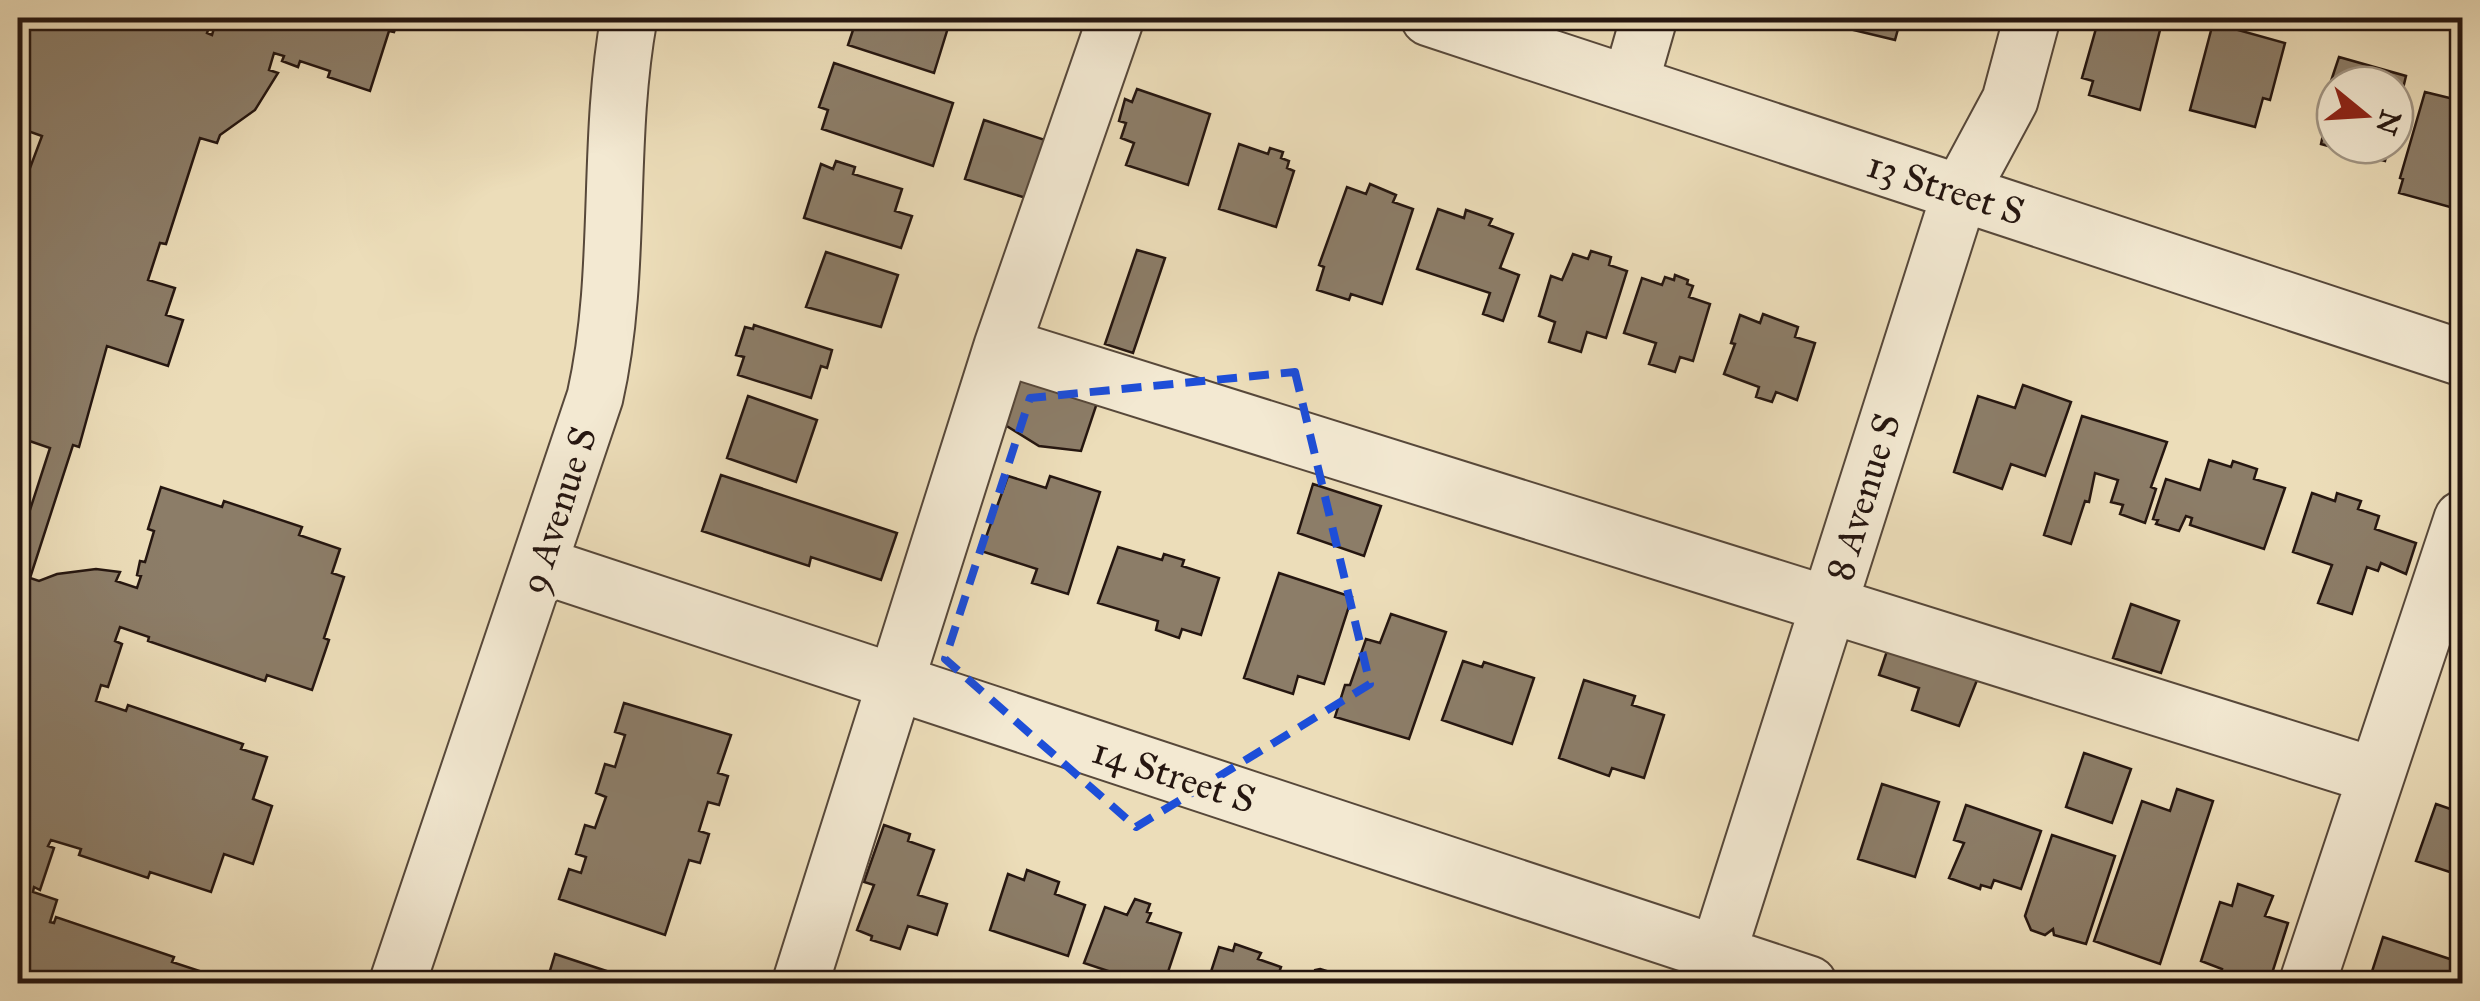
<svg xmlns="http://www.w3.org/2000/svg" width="2480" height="1001" viewBox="0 0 2480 1001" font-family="'IM FELL Great Primer',serif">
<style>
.building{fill:#8c7d68;stroke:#251610;stroke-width:2.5}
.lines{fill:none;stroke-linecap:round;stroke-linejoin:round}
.minor-casing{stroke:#57483a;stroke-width:59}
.minor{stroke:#f3e9d2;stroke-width:55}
.marked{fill:none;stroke:#1d4ed8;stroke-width:8;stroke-dasharray:20 12;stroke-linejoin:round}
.labels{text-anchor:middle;stroke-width:8;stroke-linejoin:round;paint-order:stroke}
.street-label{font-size:38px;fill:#251610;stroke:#f3e9d2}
</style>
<rect width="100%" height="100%" fill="#ecddb9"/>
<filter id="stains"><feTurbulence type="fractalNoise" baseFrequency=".002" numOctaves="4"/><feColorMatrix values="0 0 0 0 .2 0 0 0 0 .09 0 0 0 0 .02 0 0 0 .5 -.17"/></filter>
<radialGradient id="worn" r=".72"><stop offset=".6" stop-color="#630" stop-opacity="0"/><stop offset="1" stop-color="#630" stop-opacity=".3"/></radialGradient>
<path class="building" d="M18,18H180L209,27L207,33L212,35L217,18H399L394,32L389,31L370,91L328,77L330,71L300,61L298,67L282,61L284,56L274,53L269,70L278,73L255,110L220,135L217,143L200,138L166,244L160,243L148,280L175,288L166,315L183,320L168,366L107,346L79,447L73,445L30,578L39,581L57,574L96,569L120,572L116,581L137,588L141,576L137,575L140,561L145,562L154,531L148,529L161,487L222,507L224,501L302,527L299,535L340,549L332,573L344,577L324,638L329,640L312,690L267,675L265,681L148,641L149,637L120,627L115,641L122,644L108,687L101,685L96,701L126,711L128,705L243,744L241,749L267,757L253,799L272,806L253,864L224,854L211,892L150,872L148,878L79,855L81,849L51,840L48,846L54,848L40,890L34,887L33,892L57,900L50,922L54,923L56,917L174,957L172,962L218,977L216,984H18V547L50,448L18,437V376L25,352L18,350V200L42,136L25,130L28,120L18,117Z
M857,18H951L934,73L848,45Z
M1812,18H1901L1895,40L1812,20Z
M2099,18H2163L2140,110L2089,95L2093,81L2082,78Z
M2213,23L2285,43L2270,100L2263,98L2255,127L2190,110Z
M2339,57L2406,76L2395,122V85H2335V145H2389L2385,161L2321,144L2327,116L2320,114Z
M834,63L953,103L933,166L822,129L828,110L819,107Z
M1137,89L1210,114L1188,185L1126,165L1134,143L1121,138L1126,123L1119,121L1125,99L1132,102Z
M2425,92L2462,101V168L2450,207L2399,193L2403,179L2400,178Z
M984,120L1045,140L1026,198L965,179Z
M1239,144L1268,154L1270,148L1283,152L1281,158L1289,161L1287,168L1294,171L1276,227L1219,209Z
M836,161L855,167L853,174L902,189L895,211L912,216L901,248L804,218L821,164L833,169Z
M1370,184L1396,195L1393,202L1413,209L1382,304L1351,294L1349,300L1317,290L1324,267L1319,265L1347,187L1366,194Z
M1438,209L1464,218L1466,210L1492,219L1489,225L1513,234L1500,268L1519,275L1503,321L1483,314L1490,293L1417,269Z
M1137,250L1165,258L1133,353L1105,344Z
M1591,251L1611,257L1609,265L1627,271L1606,338L1587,332L1581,352L1549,342L1555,322L1539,316L1551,276L1562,280L1573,254L1588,259Z
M826,252L898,275L881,327L806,307Z
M1675,275L1688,280L1687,284L1693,286L1689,297L1710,304L1693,361L1680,357L1675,372L1649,364L1656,343L1624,333L1642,278L1662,285L1665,277L1674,280Z
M1763,314L1798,327L1795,337L1815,343L1797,400L1776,392L1772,402L1756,397L1759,387L1724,374L1735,344L1731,343L1740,315L1760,323Z
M754,325L832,350L827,368L821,366L811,398L738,375L744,357L736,355L745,327L753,329Z
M1020,380L1099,397L1081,451L1039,446L1005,425Z
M2023,385L2071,402L2045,476L2011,464L2002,489L1954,472L1978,396L2015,408Z
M748,396L817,420L796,482L727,458Z
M2082,416L2167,442L2151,487L2156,489L2145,523L2120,514L2123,505L2111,502L2118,480L2095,473L2089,502L2085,501L2071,544L2044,535Z
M2209,460L2231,467L2233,461L2257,469L2254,479L2285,488L2264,549L2190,525L2192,518L2186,516L2179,531L2156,524L2158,520L2153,519L2166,479L2200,490Z
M721,475L897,533L881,580L811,557L809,566L702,531Z
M1008,476L1046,488L1050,476L1100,492L1068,594L1032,583L1037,569L981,551Z
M1313,484L1381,506L1364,556L1298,533Z
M2312,493L2335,501L2337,493L2361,501L2358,509L2379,516L2375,529L2416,543L2406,574L2381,563L2378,571L2367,567L2352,614L2318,603L2332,565L2293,552Z
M1118,547L1162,560L1164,554L1184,560L1182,566L1219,578L1201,635L1182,629L1179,638L1156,630L1158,621L1098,603Z
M1279,573L1352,597L1324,684L1298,676L1293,694L1244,678Z
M2131,604L2179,621L2161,673L2113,658Z
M1391,614L1446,632L1409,739L1335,717L1345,685H1350L1366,639L1380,643Z
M1888,648L1979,675L1959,726L1912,710L1919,688L1879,675Z
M1463,661L1482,667L1484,662L1534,678L1512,744L1442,720Z
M1584,680L1635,696L1632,705L1664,715L1644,778L1612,768L1609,776L1559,758Z
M624,703L731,735L718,773L728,776L719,805L708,802L699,831L709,834L700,863L689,860L665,935L559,899L569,869L581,873L586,857L576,854L585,825L595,828L606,797L596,793L605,764L615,767L625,735L615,732Z
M2084,753L2131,769L2112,823L2066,807Z
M1882,784L1939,802L1915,877L1858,859Z
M2177,789L2213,801L2160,964L2094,941L2142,801L2170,811Z
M2436,804L2462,813V876L2416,861Z
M1966,805L2041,831L2021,889L1994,880L1991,888L1981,885L1980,889L1949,878L1964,843L1954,840Z
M884,825L910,834L908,841L934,850L918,895L947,904L937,935L908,926L900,949L871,940L872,936L857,930L874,885L864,882Z
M2052,835L2115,856L2086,944L2054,935L2053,929L2045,935L2031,930L2025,916Z
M1027,870L1059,882L1055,894L1085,905L1068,956L990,930L1008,874L1024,880Z
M2238,884L2273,896L2265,916L2288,923L2269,983L2248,976L2246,983L2220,975L2222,969L2201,961L2220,902L2232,906Z
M1135,899L1150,904L1147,912L1151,913L1147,922L1181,933L1164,984H1147L1084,963L1105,907L1127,915Z
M2383,937L2462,963L2461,984H2368Z
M1235,944L1261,953L1258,959L1281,967L1275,984H1207L1219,947L1233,951Z
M555,954L646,984H546Z
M1320,969L1356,980L1355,984H1310L1315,970Z"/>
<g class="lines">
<g class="minor-casing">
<path id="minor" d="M1429,18L2462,358
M1630,84L1649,18
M1002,346L2376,776
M540,565L1809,984
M397,984L595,397C623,273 606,143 629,18
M800,984L1002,346L1116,18
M1708,984L1960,193L2010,100L2032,18
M2307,984L2462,519"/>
</g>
<use href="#minor" class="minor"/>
</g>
<path class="marked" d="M1295,372L1370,684L1136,827L945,659L1030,398Z"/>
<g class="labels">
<g class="street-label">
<text transform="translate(1946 188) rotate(18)" y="13">13 Street S</text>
<text transform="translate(1863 497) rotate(-73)" y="13">8 Avenue S</text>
<text transform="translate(558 510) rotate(-72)" y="13">9 Avenue S</text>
<text transform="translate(1174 775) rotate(18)" y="13">14 Street S</text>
</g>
</g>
<rect width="2480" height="1001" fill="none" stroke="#ecddb9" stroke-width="60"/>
<rect x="20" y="20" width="2440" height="961" fill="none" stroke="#251610" stroke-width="5"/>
<rect x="30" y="30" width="2420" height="941" fill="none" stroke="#251610" stroke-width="2.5"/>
<g transform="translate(2365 115) rotate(108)"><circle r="48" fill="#f3e9d2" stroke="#a19584" stroke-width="2.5"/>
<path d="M0-8L18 38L0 25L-18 38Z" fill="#8f2418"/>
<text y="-15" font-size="28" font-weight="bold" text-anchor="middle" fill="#251610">N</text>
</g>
<rect width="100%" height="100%" filter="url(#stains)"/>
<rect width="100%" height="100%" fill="url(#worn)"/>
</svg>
